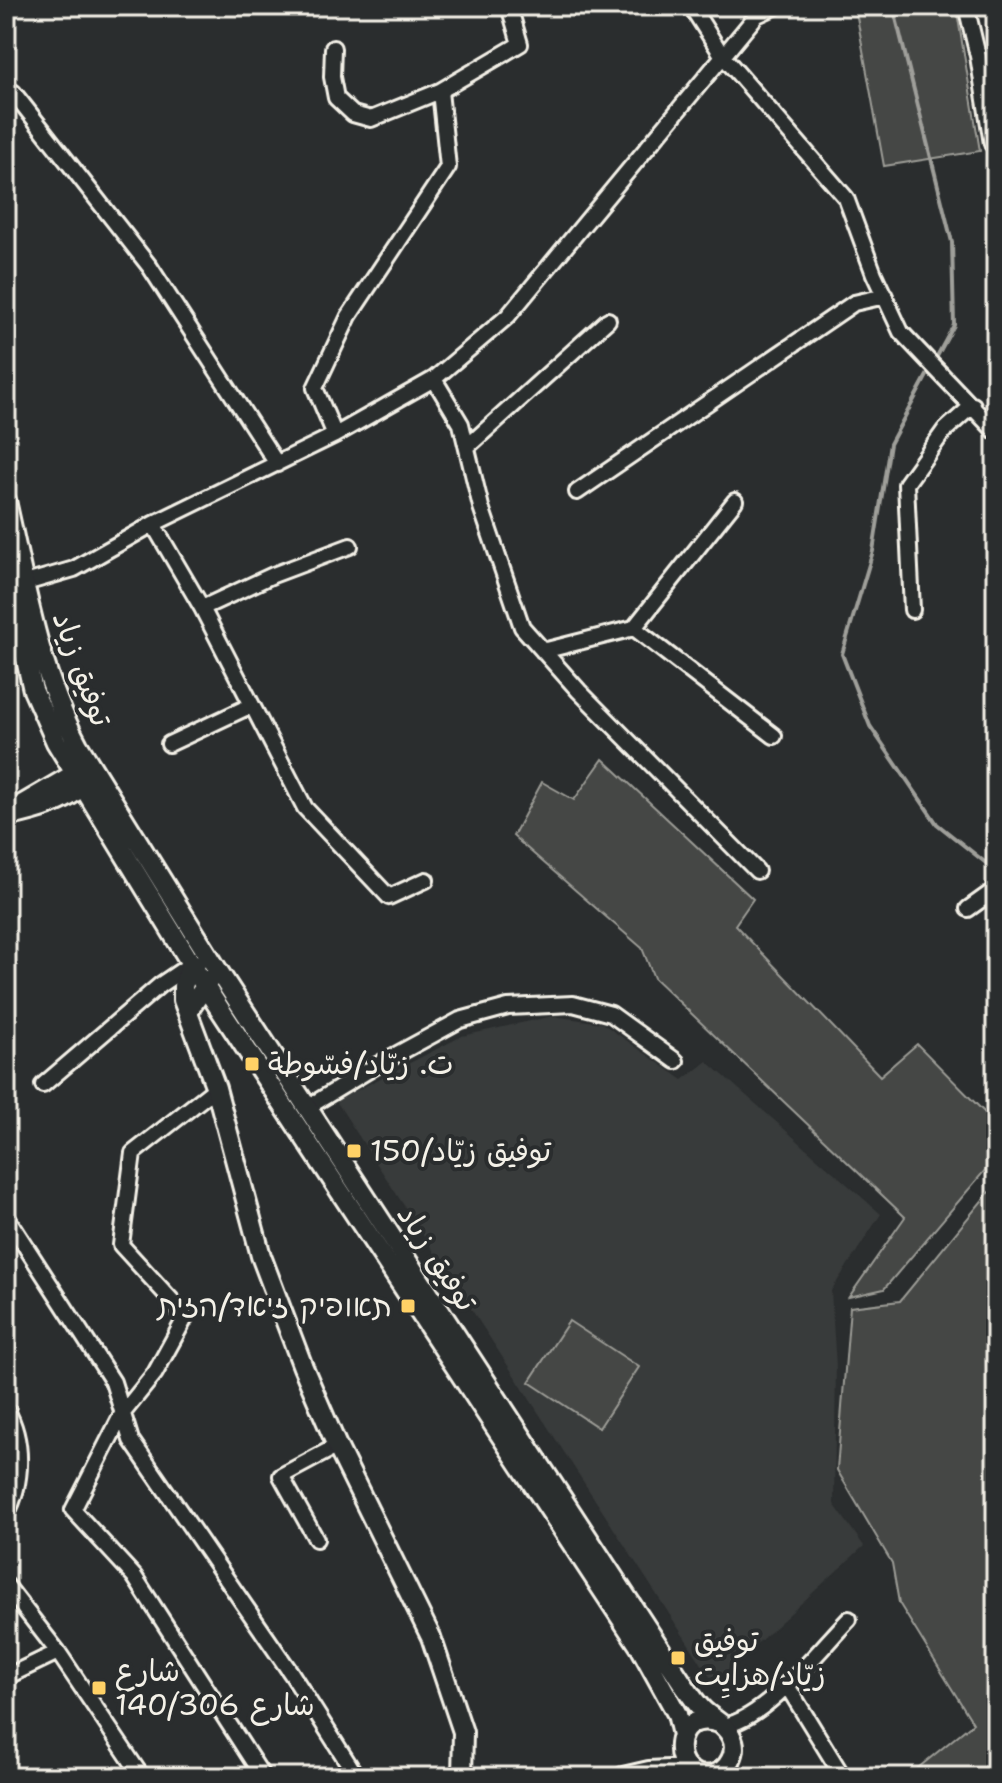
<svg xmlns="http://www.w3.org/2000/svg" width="1002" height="1783" viewBox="0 0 1002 1783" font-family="'Shantell Sans','Playpen Sans Arabic','Playpen Sans Hebrew',sans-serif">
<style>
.built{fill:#373a3a}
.green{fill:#444645;stroke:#9c9c96;stroke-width:2}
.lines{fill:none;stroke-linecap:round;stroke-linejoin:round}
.stream{stroke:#9f9f9a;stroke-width:4}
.street-casing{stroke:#f4f1e8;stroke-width:20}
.secondary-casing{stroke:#f4f1e8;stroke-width:24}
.street{stroke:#2a2d2e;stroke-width:14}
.secondary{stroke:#2a2d2e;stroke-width:18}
.poi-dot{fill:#ffd166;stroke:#2a2d2e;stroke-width:3}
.labels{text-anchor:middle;stroke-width:8;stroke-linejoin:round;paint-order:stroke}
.street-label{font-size:30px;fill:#f4f1e8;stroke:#2a2d2e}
.poi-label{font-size:30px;fill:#f4f1e8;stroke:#2a2d2e;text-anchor:start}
</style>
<rect width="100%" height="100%" fill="#2a2d2e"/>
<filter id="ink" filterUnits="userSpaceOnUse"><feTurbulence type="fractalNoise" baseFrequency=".0125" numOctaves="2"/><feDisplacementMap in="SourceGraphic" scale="16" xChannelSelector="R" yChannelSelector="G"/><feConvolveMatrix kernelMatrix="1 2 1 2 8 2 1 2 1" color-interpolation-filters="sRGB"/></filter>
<g filter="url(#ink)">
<path class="built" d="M553,1016L602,1023L683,1080L707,1061L881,1214L831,1291L836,1366L834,1504L864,1546L714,1683L336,1101L462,1036Z"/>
<path class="green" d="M855,6H956L980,151L884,166Z
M603,759L753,899L735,925L880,1076L917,1044L996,1124V1176L986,1169L884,1289L849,1297L905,1217L654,978L642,948L513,836L542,782L574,800Z
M989,1192L996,1197V1777H907L973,1723L899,1603L892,1563L837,1470L850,1307L900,1301Z
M569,1321L639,1367L599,1428L529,1382Z"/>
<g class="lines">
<path class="stream" d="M893,6L952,242L954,325L935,360
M931,368L890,444L873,551L842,654L870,726L937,824L996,871"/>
<g class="street-casing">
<path id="street" d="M691,6L722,55L846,198L874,274L901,332L996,432
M966,6L978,56L992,144
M333,48L332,77L336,98L353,114L371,119L440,91
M6,90L13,92L150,267L277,464
M434,379L461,424L481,507L522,627L579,691L757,871
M335,435L315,388L349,316L448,167L440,91L520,44L509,6
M467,447L608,320
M577,492L854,303L885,296
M153,524L202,608L305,808L389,897L426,880
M15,586L74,569L153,524L335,435L434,379L508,316L757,15L777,6
M202,608L273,575L350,546
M912,610L906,484L944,431L973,405
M634,628L774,736
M543,651L634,628L735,501
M169,744L252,705
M968,909L996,889
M43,1085L160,985L191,964
M216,1088L133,1153L121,1245L175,1304L184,1320L155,1373L122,1414L73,1510L134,1576L263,1777
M308,1107L379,1064L460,1020L508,1007L573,1004L611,1014L676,1061
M6,1216L113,1382L131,1440L291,1673L357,1777
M6,1409C24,1440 23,1483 6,1515
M316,1539L281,1476L337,1446
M6,1585L58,1652L142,1777
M6,1677L58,1652
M786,1684L843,1777
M723,1726C766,1719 818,1651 849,1619"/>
</g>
<g class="secondary-casing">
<path id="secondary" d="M6,501C25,584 38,670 78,745L215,966L685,1687C691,1695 696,1704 704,1711C713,1719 726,1725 731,1736C739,1751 729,1771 712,1775C668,1783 668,1706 719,1723
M6,573L33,690L56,742L206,988L640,1647L677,1714L682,1735
M18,807L76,773L87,772
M6,817C34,811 73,802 90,777
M196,964H191L183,986V1000L216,1088L261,1256L303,1367L337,1446L431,1637L463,1732L462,1777
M188,1011L210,979
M623,1777L649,1771L689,1769"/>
</g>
<use href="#street" class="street"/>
<use href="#secondary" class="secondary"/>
</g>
</g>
<g class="poi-dot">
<rect x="244" y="1056" width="16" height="16" rx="4"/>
<rect x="346" y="1143" width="16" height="16" rx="4"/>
<rect x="400" y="1298" width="16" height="16" rx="4"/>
<rect x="670" y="1650" width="16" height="16" rx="4"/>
<rect x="91" y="1680" width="16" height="16" rx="4"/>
</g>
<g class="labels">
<g class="street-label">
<text transform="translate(82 669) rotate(70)" y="10">توفيق زياد</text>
<text transform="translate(437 1258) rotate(57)" y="10">توفيق زياد</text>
</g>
<g class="poi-label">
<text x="268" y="1074">ت. زيّاد/فسّوطة</text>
<text x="370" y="1161">توفيق زيّاد/150</text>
<text x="392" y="1316" text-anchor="end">תאופיק זיאד/הזית</text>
<text x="694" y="1651">توفيق<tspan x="694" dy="34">زيّاد/هزايِت</tspan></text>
<text x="115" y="1681">شارع<tspan x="115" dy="34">140/شارع 306</tspan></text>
</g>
</g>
<rect width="1002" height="1783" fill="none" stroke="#2a2d2e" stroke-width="32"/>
<rect x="16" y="16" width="970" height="1751" fill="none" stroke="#f4f1e8" stroke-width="3" filter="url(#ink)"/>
</svg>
